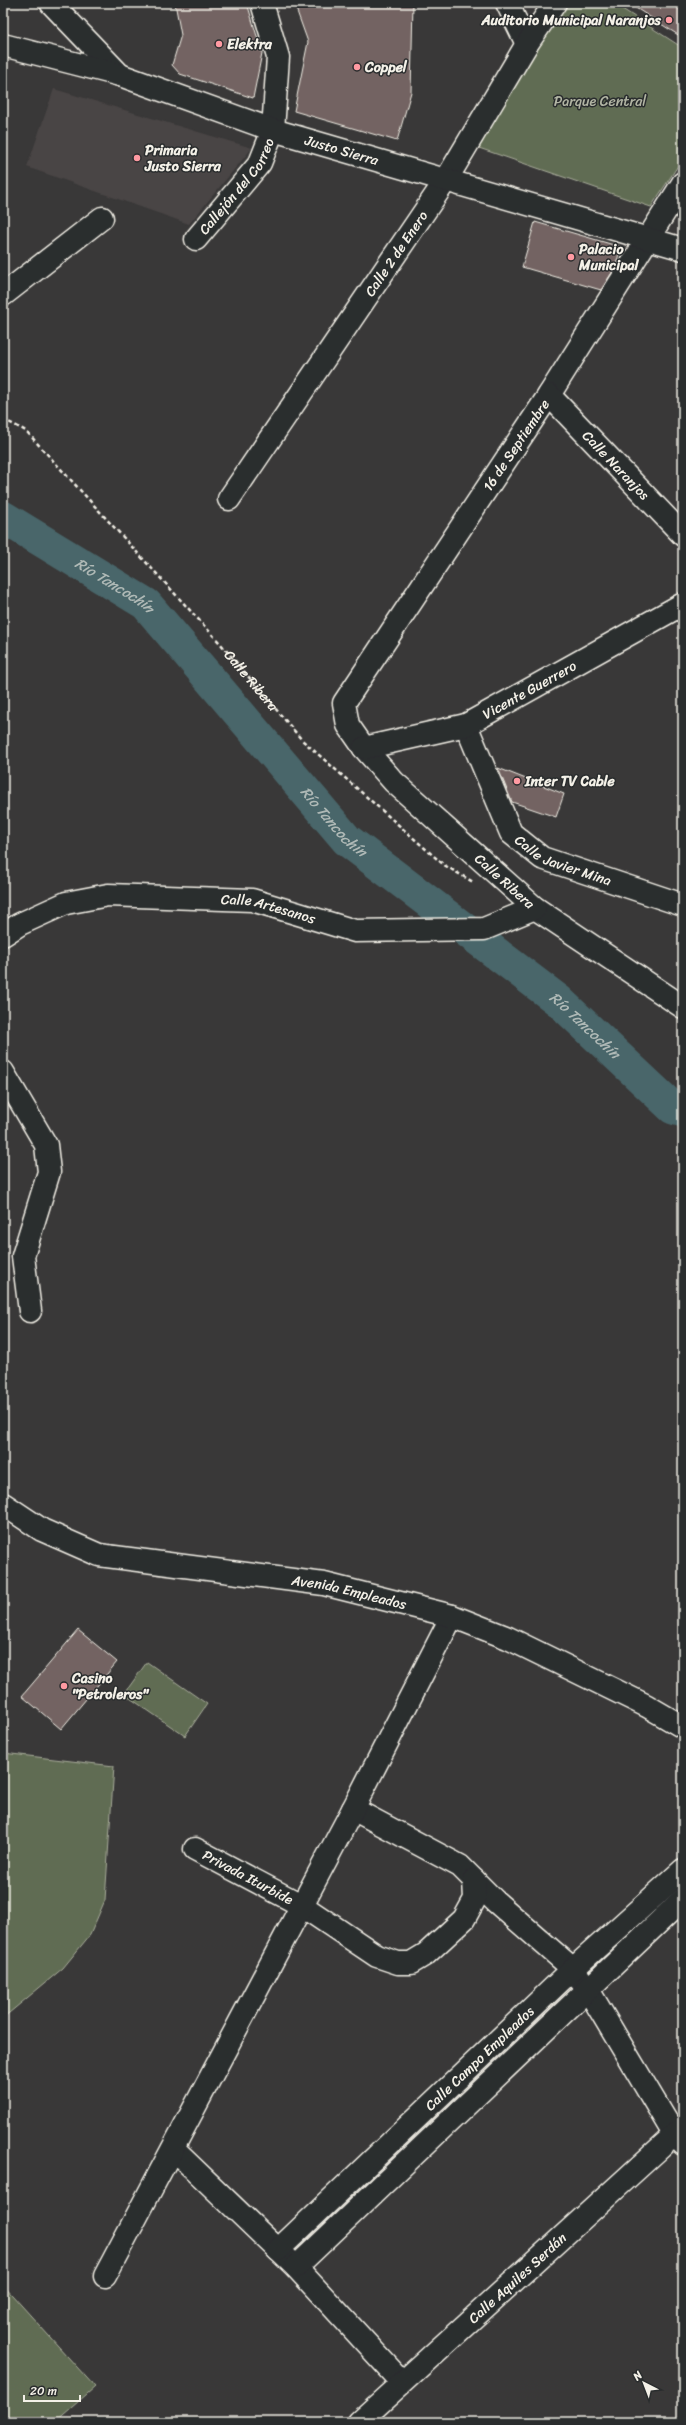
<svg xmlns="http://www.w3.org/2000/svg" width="686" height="2425" viewBox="0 0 686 2425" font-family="Sriracha,sans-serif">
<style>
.built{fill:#4a4545}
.green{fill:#616c52;stroke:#aaae9d}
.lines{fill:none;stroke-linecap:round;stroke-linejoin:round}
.river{stroke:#48666a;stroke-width:33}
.building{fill:#736462;stroke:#f4f1e8}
.street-casing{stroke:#f4f1e8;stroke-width:25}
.secondary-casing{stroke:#f4f1e8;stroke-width:25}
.path{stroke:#f4f1e8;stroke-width:2.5;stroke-dasharray:4 3;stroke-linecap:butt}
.street{stroke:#2a2d2e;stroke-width:22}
.secondary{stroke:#2a2d2e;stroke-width:22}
.poi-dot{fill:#ff9aa2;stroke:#2a2d2e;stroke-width:1.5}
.labels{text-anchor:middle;stroke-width:3;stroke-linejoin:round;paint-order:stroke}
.poi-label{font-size:14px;font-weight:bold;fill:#f4f1e8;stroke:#2a2d2e;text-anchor:start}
.park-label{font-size:14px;fill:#b2b5a4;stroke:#2a2d2e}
.street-label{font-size:14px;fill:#f4f1e8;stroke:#2a2d2e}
.water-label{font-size:15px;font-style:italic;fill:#afb9b6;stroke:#2a2d2e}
</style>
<rect width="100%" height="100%" fill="#393838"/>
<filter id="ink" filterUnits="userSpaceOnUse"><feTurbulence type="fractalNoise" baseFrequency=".025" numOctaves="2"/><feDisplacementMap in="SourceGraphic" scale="8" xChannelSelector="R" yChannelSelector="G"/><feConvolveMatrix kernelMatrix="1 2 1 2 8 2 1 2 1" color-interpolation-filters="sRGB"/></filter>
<g filter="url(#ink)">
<path class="built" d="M54,89L252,148L189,224L27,167Z"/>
<path class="green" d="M562,3H613L683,48V158L651,207L476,147Z
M147,1662L207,1704L185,1736L124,1694Z
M3,1753L114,1766L105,1900L90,1935L63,1968L3,2018Z
M3,2285L95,2387L55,2422H3Z"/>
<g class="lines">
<path class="river" id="s1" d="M3,517L146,604L347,840L559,1001L673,1108L683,1111"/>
</g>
<path class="building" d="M175,3H247L262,53L253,98L180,74L172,65L181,35Z
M294,3H413L411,92L397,141L294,111L308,42Z
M628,3H683V38Z
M535,222L621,247L615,268L601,290L522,267Z
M498,768L564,794L556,817L512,802Z
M78,1630L117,1662L61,1729L22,1696Z"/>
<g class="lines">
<g class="street-casing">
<g id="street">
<path d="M51,3L120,75"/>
<path d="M507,3L527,44"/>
<path id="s3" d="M683,183L549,395L344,703L348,725L364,748L394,782L535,908L683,1007"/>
<path id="s4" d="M196,239L260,163L273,130L278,57L262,3"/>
<path d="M3,295L102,218"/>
<path id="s5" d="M549,395L683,535"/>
<path id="s6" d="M229,499L446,180L527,44L555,3"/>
<path id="s7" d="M466,725L511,833L542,858L683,905"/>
<path id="s8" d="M364,748L466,725L683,604"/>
<path id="s9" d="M3,935L20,924L66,903L108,895L252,900L355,931L484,929L535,908"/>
<path d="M3,1072L46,1145L49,1172L23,1256L30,1311"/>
<path d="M353,1809L460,1866L495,1901L573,1969L587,1988L674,2134L683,2144"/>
<path id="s10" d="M195,1849L301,1905L377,1956L398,1963H411L426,1954L464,1919L475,1899L474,1880"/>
<path d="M173,2149L296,2267L402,2382"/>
<path id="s11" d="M278,2250L573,1969L683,1870"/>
<path d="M296,2267L683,1899"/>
<path d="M105,2276L353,1809L452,1616"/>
<path id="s12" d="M359,2422L683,2127"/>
</g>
</g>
<g class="secondary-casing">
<g id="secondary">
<path id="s13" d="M3,45L120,75L273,130L683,249"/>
<path id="s14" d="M3,1504L42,1530L99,1555L324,1584L452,1616L508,1638L647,1706L683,1727"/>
</g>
</g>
<path class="path" id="s2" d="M3,419L26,431L220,643L302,740L444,865L473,882"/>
<use href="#street" class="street"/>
<use href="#secondary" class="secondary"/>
</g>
</g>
<g class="poi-dot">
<circle cx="669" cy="20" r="4"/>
<circle cx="219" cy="44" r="4"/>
<circle cx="357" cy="67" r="4"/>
<circle cx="137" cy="158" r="4"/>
<circle cx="571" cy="257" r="4"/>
<circle cx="517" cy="781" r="4"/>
<circle cx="64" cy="1686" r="4"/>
</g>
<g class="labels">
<g class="poi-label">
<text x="661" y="25" text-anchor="end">Auditorio Municipal Naranjos</text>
<text x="227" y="49">Elektra</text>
<text x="365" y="72">Coppel</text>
<text x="145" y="155">Primaria<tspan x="145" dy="16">Justo Sierra</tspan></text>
<text x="579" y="254">Palacio<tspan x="579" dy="16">Municipal</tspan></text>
<text x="525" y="786">Inter TV Cable</text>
<text x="72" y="1683">Casino<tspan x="72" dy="16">"Petroleros"</tspan></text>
</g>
<g class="park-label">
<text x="600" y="106">Parque Central</text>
</g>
<g class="street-label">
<text dy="5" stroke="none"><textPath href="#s13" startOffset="355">Justo Sierra</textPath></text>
<text dy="5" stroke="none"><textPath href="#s4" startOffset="67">Callejón del Correo</textPath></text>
<text dy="5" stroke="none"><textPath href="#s6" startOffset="297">Calle 2 de Enero</textPath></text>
<text transform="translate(516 445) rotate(-56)" y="5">16 de Septiembre</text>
<text dy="5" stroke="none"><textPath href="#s5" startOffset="97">Calle Naranjos</textPath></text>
<text dy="5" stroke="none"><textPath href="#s2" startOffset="362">Calle Ribera</textPath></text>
<text dy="5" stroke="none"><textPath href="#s8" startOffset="177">Vicente Guerrero</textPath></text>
<text dy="5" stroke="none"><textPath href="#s7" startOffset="177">Calle Javier Mina</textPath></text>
<text dy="5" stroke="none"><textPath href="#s3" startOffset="865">Calle Ribera</textPath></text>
<text dy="5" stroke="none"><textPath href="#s9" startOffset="275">Calle Artesanos</textPath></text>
<text dy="5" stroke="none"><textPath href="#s14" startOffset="362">Avenida Empleados</textPath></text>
<text dy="5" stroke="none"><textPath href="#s10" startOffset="60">Privada Iturbide</textPath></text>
<text dy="5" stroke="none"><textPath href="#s11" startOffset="278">Calle Campo Empleados</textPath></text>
<text dy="5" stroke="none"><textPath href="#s12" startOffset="214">Calle Aquiles Serdán</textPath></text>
</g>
<g class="water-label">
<text dy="5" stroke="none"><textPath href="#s1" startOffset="131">Río Tancochín</textPath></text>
<text dy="5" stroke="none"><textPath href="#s1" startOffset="455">Río Tancochín</textPath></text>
<text dy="5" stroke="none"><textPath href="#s1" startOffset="779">Río Tancochín</textPath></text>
</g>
</g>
<rect width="686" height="2425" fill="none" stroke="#2a2d2e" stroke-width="16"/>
<rect x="8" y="8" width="670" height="2409" fill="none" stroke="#f4f1e8" stroke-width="1.5" filter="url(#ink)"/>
<g transform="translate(644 2383) rotate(318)" stroke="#2a2d2e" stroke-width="3" paint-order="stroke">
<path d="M0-3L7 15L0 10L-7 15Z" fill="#f4f1e8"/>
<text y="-6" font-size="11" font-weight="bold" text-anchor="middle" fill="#f4f1e8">N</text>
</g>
<path d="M24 2395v6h56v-6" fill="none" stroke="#f4f1e8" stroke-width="2"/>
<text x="30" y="2395" font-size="12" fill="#f4f1e8" stroke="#2a2d2e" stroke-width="3" paint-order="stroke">20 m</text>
</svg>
